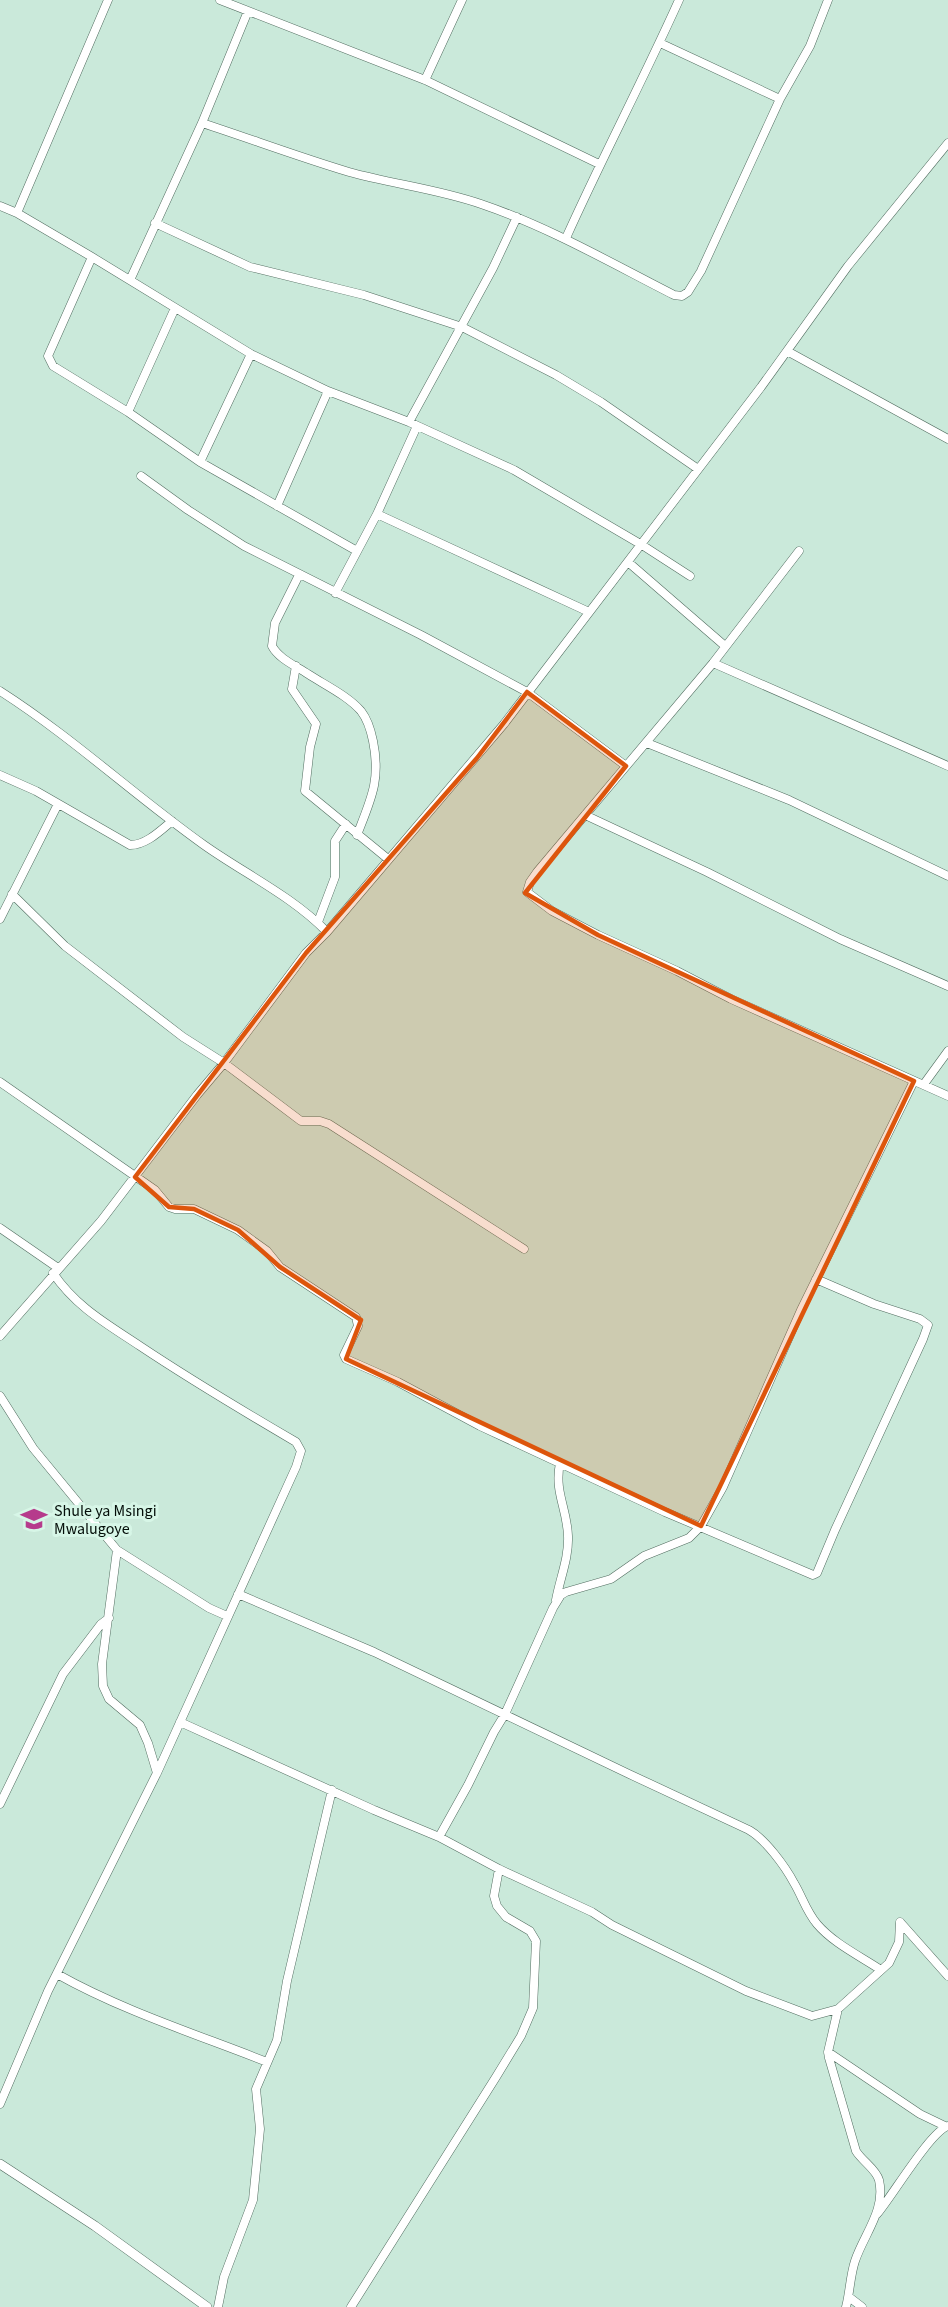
<svg xmlns="http://www.w3.org/2000/svg" width="948" height="2307" viewBox="0 0 948 2307" font-family="'Source Sans 3',sans-serif">
<style>
.lines{fill:none;stroke-linecap:round;stroke-linejoin:round}
.minor-casing{stroke:#526d60;stroke-width:9}
.tertiary-casing{stroke:#526d60;stroke-width:10}
.minor{stroke:#fff;stroke-width:8}
.tertiary{stroke:#fff;stroke-width:9}
.marked{fill:#dd550c;fill-opacity:0.2;stroke:#dd550c;stroke-width:4.5;stroke-linejoin:round}
.labels{text-anchor:middle;stroke-width:6;stroke-linejoin:round;paint-order:stroke}
.poi-label{font-size:16px;fill:#040e09;stroke:#d7f6e7;text-anchor:start}
</style>
<rect width="100%" height="100%" fill="#cae9da"/>
<g class="lines">
<g class="minor-casing">
<path id="minor" d="M220,0L425,80L599,164
M660,43L780,99
M425,80L462,0
M202,123C251,139 299,157 349,172C392,184 438,189 481,204C549,227 611,263 674,295L682,296L688,292L701,271L780,99L810,46L828,0
M0,206L17,213L92,257L251,354L328,391L409,422L514,470L642,545L690,576
M17,213L108,0
M155,223L250,267L364,295L462,327L556,375L601,402L698,469
M566,238C602,158 643,80 679,0
M92,257L48,356L53,366L128,412L200,462L357,551
M130,280L202,123L248,11
M787,351L948,439
M128,412L175,308
M409,422L493,268L517,217
M200,462L251,354
M141,476L188,510L244,546L421,635L527,692L626,766
M277,506L328,391
M377,514L589,612
M799,551L713,663L537,872L530,882L527,892L552,911L598,935L677,971L731,999L948,1096
M628,562L725,646
M299,575L275,623L272,646C279,659 296,666 308,674C325,685 348,696 361,711C368,720 371,731 373,741C381,780 371,799 357,835
M335,593L377,514L417,426
M713,663L948,766
M296,666L292,689L316,724L310,747L305,791L388,859
M0,691C72,737 135,796 204,845C245,874 292,896 327,932
M647,743L789,800L948,876
M0,775L36,791L130,845C146,845 160,831 172,821
M585,815L707,872L840,939L948,986
M12,894L65,946L183,1037L224,1063L301,1121H320L329,1124L524,1249
M0,919L58,804
M318,922L335,877V841L346,824
M0,1082L155,1190L169,1207L175,1209H194L238,1230L267,1251L280,1267L356,1317L358,1326L344,1355L346,1359L398,1382L480,1426L665,1512L813,1575L817,1573L835,1530L923,1339L928,1325L920,1319L874,1304L816,1279
M924,1084L948,1051
M0,1228L58,1268
M0,1336L101,1221L197,1095L224,1063L306,953L327,932L504,724L761,387L848,266L948,143
M0,1396L33,1448L117,1550L209,1608L227,1616
M117,1550L102,1664L103,1686L109,1699L140,1725L148,1743L157,1773
M238,1594L374,1652L629,1774L749,1830C765,1839 785,1866 794,1883C802,1896 806,1911 817,1924C833,1943 860,1956 881,1970
M556,1600C560,1578 569,1558 568,1536C567,1508 554,1492 560,1463
M180,1722L374,1810L439,1837L499,1869L592,1912L612,1925L746,1991L812,2016L838,2009L889,1963L899,1942L900,1922
M0,1804L63,1674L101,1624L109,1618
M439,1837L468,1785L494,1732L505,1714L553,1608L561,1595L566,1592L611,1579L644,1556L689,1538L701,1526L723,1487L801,1310L914,1081
M900,1922L948,1976
M57,1974C123,2011 196,2034 267,2062
M838,2009L828,2052L829,2058L856,2151C862,2161 876,2169 879,2180C886,2210 864,2234 855,2261C850,2276 850,2292 846,2307
M828,2052L920,2114L945,2126
M0,2104L48,1991L157,1773L296,1467L301,1451L296,1442C243,1411 191,1380 140,1346C107,1324 76,1307 53,1273
M877,2214C893,2195 930,2132 948,2126
M849,2297L862,2307
M218,2307L224,2277L253,2200L260,2129L256,2089L277,2040L287,1981L332,1790
M351,2307L496,2077L521,2036L533,2008L536,1941L530,1931L506,1917L497,1906L494,1896L499,1869"/>
</g>
<g class="tertiary-casing">
<path id="tertiary" d="M0,2164L95,2226L207,2307"/>
</g>
<use href="#minor" class="minor"/>
<use href="#tertiary" class="tertiary"/>
</g>
<path class="marked" d="M527,692L626,766L525,893L598,935L914,1081L701,1526L346,1359L361,1320L280,1267L238,1230L194,1209L169,1207L135,1177L306,953L477,758Z"/>
<defs>
<g id="school-bare" transform="scale(2.07)"><path d="M0-5L7-2L0 1L-7-2ZM-4 1L0 2.5L4 1V4Q0 6-4 4Z" fill="#b63b8c" stroke="#d7f6e7" stroke-width="2.5" paint-order="stroke"/></g>
</defs>
<g fill-rule="evenodd">
<use href="#school-bare" x="34" y="1519"/>
</g>
<g class="labels">
<g class="poi-label">
<text x="54" y="1516">Shule ya Msingi<tspan x="54" dy="18">Mwalugoye</tspan></text>
</g>
</g>
</svg>
